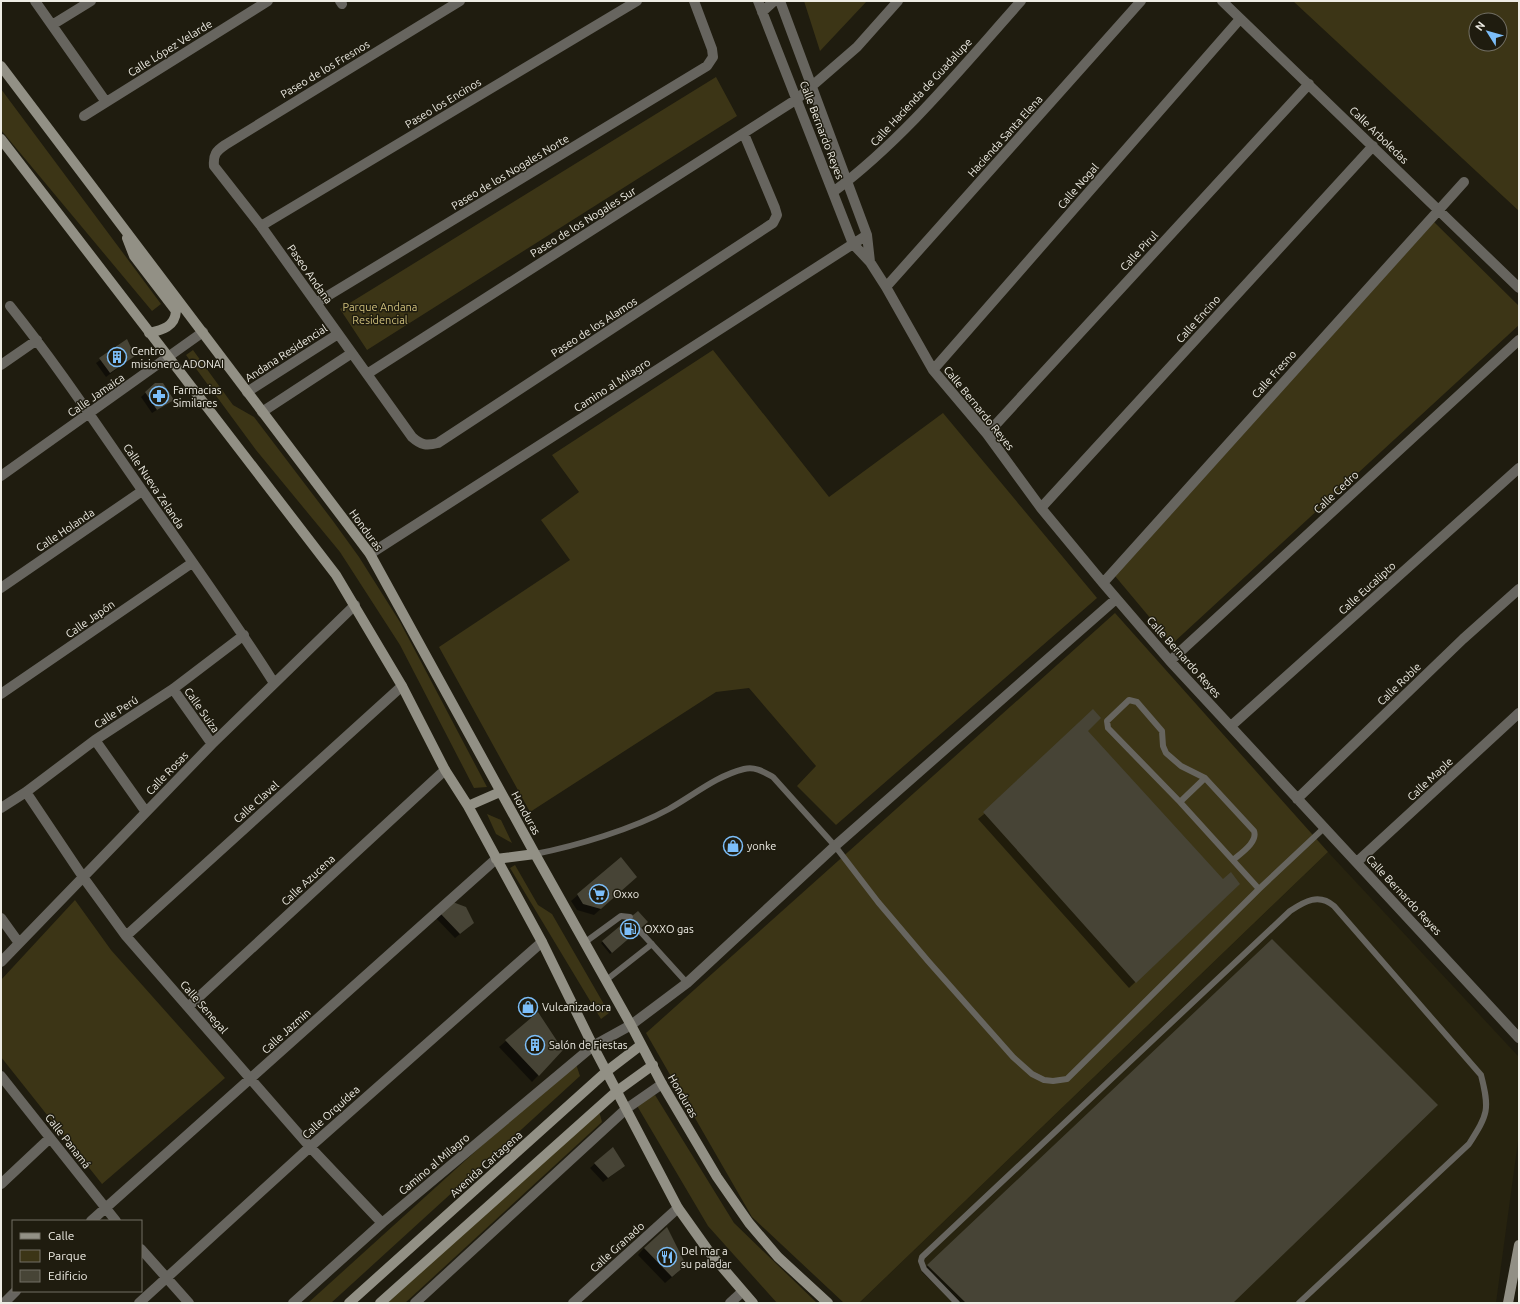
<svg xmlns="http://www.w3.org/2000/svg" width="1520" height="1304" viewBox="0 0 1520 1304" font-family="Ubuntu,sans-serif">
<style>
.built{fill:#27230f}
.green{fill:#3c3516;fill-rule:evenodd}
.shadow{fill:#0007}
.building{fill:#474436}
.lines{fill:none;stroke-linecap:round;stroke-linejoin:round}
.lane{stroke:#67655f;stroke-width:6}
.street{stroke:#67655f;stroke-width:10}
.secondary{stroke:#929085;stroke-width:10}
.labels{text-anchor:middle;stroke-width:3;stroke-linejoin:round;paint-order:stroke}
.street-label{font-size:11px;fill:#eeece4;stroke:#1f1c0f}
.park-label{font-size:11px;fill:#cfbf7b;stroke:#1f1c0f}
.poi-label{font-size:11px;fill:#eeece4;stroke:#1f1c0f;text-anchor:start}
</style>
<rect width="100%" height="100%" fill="#1f1c0f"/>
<path class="built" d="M1328,852L1519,1057V1134L1496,1303H859Z"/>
<path class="green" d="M804,1H867L820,51Z
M1293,1H1519V211ZM1476,20H1500V44H1476Z
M716,77L737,116L367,350L340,309Z
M1,89L161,304L152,311L1,130Z
M1431,219L1519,306V325L1172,644L1115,576Z
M193,350L233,405L254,417L333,521L359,557L400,622L487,787L474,788L400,645L340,552L256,450L186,355Z
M713,350L829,497L943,413L1097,598L836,825L797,786L816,766L749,688L716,692L530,812L439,647L570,560L541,520L579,492L552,455Z
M1115,613L1328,852L859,1303H844L752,1217L646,1033Z
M487,814L501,820L512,843L496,834Z
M515,865L538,905L552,914L609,1013L601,1019L510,868Z
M75,900L111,950L225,1078L102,1184L1,1057V980Z
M575,1061L580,1076L331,1303H308Z
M655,1095L734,1223L817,1303H777L708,1226L636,1104Z
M599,1111L602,1122L405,1303H386Z"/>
<path class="shadow" d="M126,341L134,356L106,377L96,363Z
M155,384L172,400L152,413L141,397Z
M1087,731L1232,891L1129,988L978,819Z
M630,883L594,915L577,910L571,901L578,895Z
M450,902L469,927L455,938L435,917Z
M638,912L647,922L610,954L601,943Z
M506,1041L562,1050L532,1082L499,1047Z
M612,1148L619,1170L603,1182L590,1168Z
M644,1248L678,1272L665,1283L638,1255Z
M928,1265L1232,1303H954L922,1272Z"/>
<path class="building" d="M127,339L135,356L110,373L99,358Z
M155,383H163L174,400L157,410L145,392Z
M1093,709L1101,718L1088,731L1223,879L1231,872L1240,884L1136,983L983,812Z
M621,857L637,877L601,909L583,904L577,894Z
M450,901L466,907L474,923L460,934L439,912Z
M638,911L648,922L612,953L602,941Z
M1272,939L1438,1105L1233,1303H966L927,1265Z
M538,1012L563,1050L539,1076L505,1040Z
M613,1147L625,1166L608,1178L594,1163Z
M667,1227L686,1265L672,1277L644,1248Z"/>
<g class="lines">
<path class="lane" d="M1180,802L1205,778
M535,854C576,846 633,829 669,809C694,795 716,776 744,769C755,766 764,772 773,777L835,846L878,902L928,961L1013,1057L1032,1074L1044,1080L1053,1081L1067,1079L1259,889L1324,828
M1233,860C1241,853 1258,842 1254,831L1205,778L1181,766L1166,753L1163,746L1162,731L1137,702L1129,700L1107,721L1108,728L1180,802L1259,889
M639,930L687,983
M584,943L621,916L630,917
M605,981L652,944
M957,1303L924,1269L921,1261L922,1257L1290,911C1305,901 1319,893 1334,906L1481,1075C1490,1110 1488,1114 1469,1144L1299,1303"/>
<path class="street" d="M35,1L106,102
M340,1L342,4
M460,1L225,145C216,151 213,155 214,166L261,226L412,437C421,445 426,446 438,443L773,223L777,215L775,208L744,134
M758,1L853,244L870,262L886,287L933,370L987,434L1041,508L1103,583L1170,661L1519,1038
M780,1L867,235L870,262
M1222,1L1519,288
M762,12L774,1
M52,25L91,1
M84,116L268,1
M833,192C904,139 962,67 1021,1
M261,226L637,1
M886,287L1141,1
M316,303L707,66L713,57L712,49L694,1
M10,306C58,366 100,430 144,493C188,556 233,618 274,683
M1,365L37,340
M933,370L1240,19
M367,374L797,99L857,47L898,1
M247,392L338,334
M262,412L352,353
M987,434L1309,84
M1,476L203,332
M1041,508L1373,146
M370,554L867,235
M1103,583L1464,182
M1,588L142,491
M1170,661L1519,340
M173,689L212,744
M1,694L192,563
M1231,726L1519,468
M95,740L146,812
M26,792L83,877L126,936L310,1147L382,1223
M1297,799L1463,639L1519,589
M1,808L26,792L95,740L173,689L244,635
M1357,862L1519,713
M1,918L19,943
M126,936L402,686
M1,962L212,744L355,605
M188,1007L445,770
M1,1076L116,1221
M1,1184L50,1138
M91,1221L496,859
M141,1249L189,1303
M4,1303L16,1291
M139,1303L310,1147L542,942
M293,1303L382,1223L593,1046L631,1025L687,983L835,846L1116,599
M415,1303L626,1109L662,1084
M573,1303L678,1208
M730,1303L742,1292"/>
<path class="secondary" d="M1,66L370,554L535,854L631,1025L662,1084L717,1177L749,1223L778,1257L828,1303
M1,139L336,575L402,686L445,770L468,806L542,942L593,1046L678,1208L710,1253L753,1303
M127,238L134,256L176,311C175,327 162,330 149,333
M468,806L500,792
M496,859L535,854
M349,1303L607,1071L641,1045
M380,1303L617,1091L653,1065
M1508,1303L1519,1245"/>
</g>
<defs>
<g id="building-ring" transform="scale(1)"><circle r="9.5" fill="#1f1c0f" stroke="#7cbef9" stroke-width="1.5"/><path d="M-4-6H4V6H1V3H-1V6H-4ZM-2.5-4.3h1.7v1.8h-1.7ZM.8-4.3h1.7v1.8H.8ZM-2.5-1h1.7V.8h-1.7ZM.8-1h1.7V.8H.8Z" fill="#7cbef9"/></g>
<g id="pharmacy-ring" transform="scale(1)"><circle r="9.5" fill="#1f1c0f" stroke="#7cbef9" stroke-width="1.5"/><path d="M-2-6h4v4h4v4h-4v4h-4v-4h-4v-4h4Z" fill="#7cbef9"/></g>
<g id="shop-ring" transform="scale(1)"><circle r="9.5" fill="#1f1c0f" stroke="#7cbef9" stroke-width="1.5"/><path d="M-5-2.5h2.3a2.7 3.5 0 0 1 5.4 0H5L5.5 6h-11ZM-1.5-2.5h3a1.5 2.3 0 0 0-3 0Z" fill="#7cbef9"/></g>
<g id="supermarket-ring" transform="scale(1)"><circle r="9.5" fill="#1f1c0f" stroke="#7cbef9" stroke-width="1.5"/><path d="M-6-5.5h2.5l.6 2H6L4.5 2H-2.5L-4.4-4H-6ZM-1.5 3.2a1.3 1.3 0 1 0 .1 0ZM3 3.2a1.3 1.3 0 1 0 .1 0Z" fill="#7cbef9"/></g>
<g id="fuel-ring" transform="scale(1)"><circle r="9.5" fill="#1f1c0f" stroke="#7cbef9" stroke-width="1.5"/><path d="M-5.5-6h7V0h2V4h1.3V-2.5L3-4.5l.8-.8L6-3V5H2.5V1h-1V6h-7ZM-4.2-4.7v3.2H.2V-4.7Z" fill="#7cbef9"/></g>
<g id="restaurant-ring" transform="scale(1)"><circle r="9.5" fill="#1f1c0f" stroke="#7cbef9" stroke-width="1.5"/><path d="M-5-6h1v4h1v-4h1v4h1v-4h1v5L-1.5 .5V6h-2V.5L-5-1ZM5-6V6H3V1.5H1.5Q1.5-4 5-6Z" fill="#7cbef9"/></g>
</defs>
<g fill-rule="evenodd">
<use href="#building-ring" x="117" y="357"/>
<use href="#pharmacy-ring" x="159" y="396"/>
<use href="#shop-ring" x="733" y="846"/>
<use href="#supermarket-ring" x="599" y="894"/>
<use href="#fuel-ring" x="630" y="929"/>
<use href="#shop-ring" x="528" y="1007"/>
<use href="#building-ring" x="535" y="1045"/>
<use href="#restaurant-ring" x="667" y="1257"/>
</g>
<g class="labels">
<g class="street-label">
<text transform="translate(170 48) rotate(-32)" y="4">Calle López Velarde</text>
<text transform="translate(325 69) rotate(-31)" y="4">Paseo de los Fresnos</text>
<text transform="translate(921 92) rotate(-47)" y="4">Calle Hacienda de Guadalupe</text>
<text transform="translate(443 103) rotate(-31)" y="4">Paseo los Encinos</text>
<text transform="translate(822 130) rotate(69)" y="4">Calle Bernardo Reyes</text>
<text transform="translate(1379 135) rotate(44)" y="4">Calle Arboledas</text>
<text transform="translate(1005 136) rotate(-48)" y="4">Hacienda Santa Elena</text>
<text transform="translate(510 172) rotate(-31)" y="4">Paseo de los Nogales Norte</text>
<text transform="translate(1078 186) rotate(-49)" y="4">Calle Nogal</text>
<text transform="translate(583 222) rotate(-32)" y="4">Paseo de los Nogales Sur</text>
<text transform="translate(1139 251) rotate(-47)" y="4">Calle Pirul</text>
<text transform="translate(310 274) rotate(55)" y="4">Paseo Andana</text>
<text transform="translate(1198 319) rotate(-48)" y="4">Calle Encino</text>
<text transform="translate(594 327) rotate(-33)" y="4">Paseo de los Alamos</text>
<text transform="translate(286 353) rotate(-33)" y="4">Andana Residencial</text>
<text transform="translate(1274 374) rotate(-48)" y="4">Calle Fresno</text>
<text transform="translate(612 385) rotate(-33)" y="4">Camino al Milagro</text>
<text transform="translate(96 395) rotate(-35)" y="4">Calle Jamaica</text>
<text transform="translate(979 408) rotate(51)" y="4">Calle Bernardo Reyes</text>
<text transform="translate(154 486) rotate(56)" y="4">Calle Nueva Zelanda</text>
<text transform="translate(1336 492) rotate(-43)" y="4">Calle Cedro</text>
<text transform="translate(65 530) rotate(-34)" y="4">Calle Holanda</text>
<text transform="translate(366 530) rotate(54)" y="4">Honduras</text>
<text transform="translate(1367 588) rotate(-42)" y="4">Calle Eucalipto</text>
<text transform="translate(90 619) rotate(-35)" y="4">Calle Japón</text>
<text transform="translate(1184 657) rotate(48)" y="4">Calle Bernardo Reyes</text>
<text transform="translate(1399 684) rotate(-44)" y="4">Calle Roble</text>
<text transform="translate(202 710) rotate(55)" y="4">Calle Suiza</text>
<text transform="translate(116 712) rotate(-33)" y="4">Calle Perú</text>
<text transform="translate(167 773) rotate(-46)" y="4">Calle Rosas</text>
<text transform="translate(1430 779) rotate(-43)" y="4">Calle Maple</text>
<text transform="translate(256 802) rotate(-42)" y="4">Calle Clavel</text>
<text transform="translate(526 813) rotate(61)" y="4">Honduras</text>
<text transform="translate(308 880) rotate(-43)" y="4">Calle Azucena</text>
<text transform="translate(1404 895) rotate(47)" y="4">Calle Bernardo Reyes</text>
<text transform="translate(204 1007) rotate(49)" y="4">Calle Senegal</text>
<text transform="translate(286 1031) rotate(-42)" y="4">Calle Jazmin</text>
<text transform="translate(683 1096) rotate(60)" y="4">Honduras</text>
<text transform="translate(331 1112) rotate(-42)" y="4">Calle Orquídea</text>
<text transform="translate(68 1141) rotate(52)" y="4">Calle Panamá</text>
<text transform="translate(434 1164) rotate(-40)" y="4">Camino al Milagro</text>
<text transform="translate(486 1164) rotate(-42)" y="4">Avenida Cartagena</text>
<text transform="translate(617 1247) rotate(-42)" y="4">Calle Granado</text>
</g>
<g class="park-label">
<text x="380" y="311">Parque Andana<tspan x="380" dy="13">Residencial</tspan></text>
</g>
<g class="poi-label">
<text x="131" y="355">Centro<tspan x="131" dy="13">misionero ADONAI</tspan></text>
<text x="173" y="394">Farmacias<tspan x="173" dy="13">Similares</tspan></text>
<text x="747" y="850">yonke</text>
<text x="613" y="898">Oxxo</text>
<text x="644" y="933">OXXO gas</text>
<text x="542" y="1011">Vulcanizadora</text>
<text x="549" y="1049">Salón de Fiestas</text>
<text x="681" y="1255">Del mar a<tspan x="681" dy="13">su paladar</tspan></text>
</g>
</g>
<rect width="1520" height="1304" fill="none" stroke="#eeece4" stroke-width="4"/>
<rect x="12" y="1220" width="130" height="72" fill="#1f1c0f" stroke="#726f64"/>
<rect x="20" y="1233" width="20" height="6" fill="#929085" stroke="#726f64"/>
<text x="48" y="1240" font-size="12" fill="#eeece4">Calle</text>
<rect x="20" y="1250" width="20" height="12" fill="#3c3516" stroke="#726f64"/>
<text x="48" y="1260" font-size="12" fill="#eeece4">Parque</text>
<rect x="20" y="1270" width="20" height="12" fill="#474436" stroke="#726f64"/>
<text x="48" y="1280" font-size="12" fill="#eeece4">Edificio</text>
<g transform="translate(1488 32) rotate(307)"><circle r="19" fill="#1f1c0f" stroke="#726f64"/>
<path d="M0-3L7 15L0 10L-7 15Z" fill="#7cbef9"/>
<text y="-6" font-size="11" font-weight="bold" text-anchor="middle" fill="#eeece4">N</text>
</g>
</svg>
